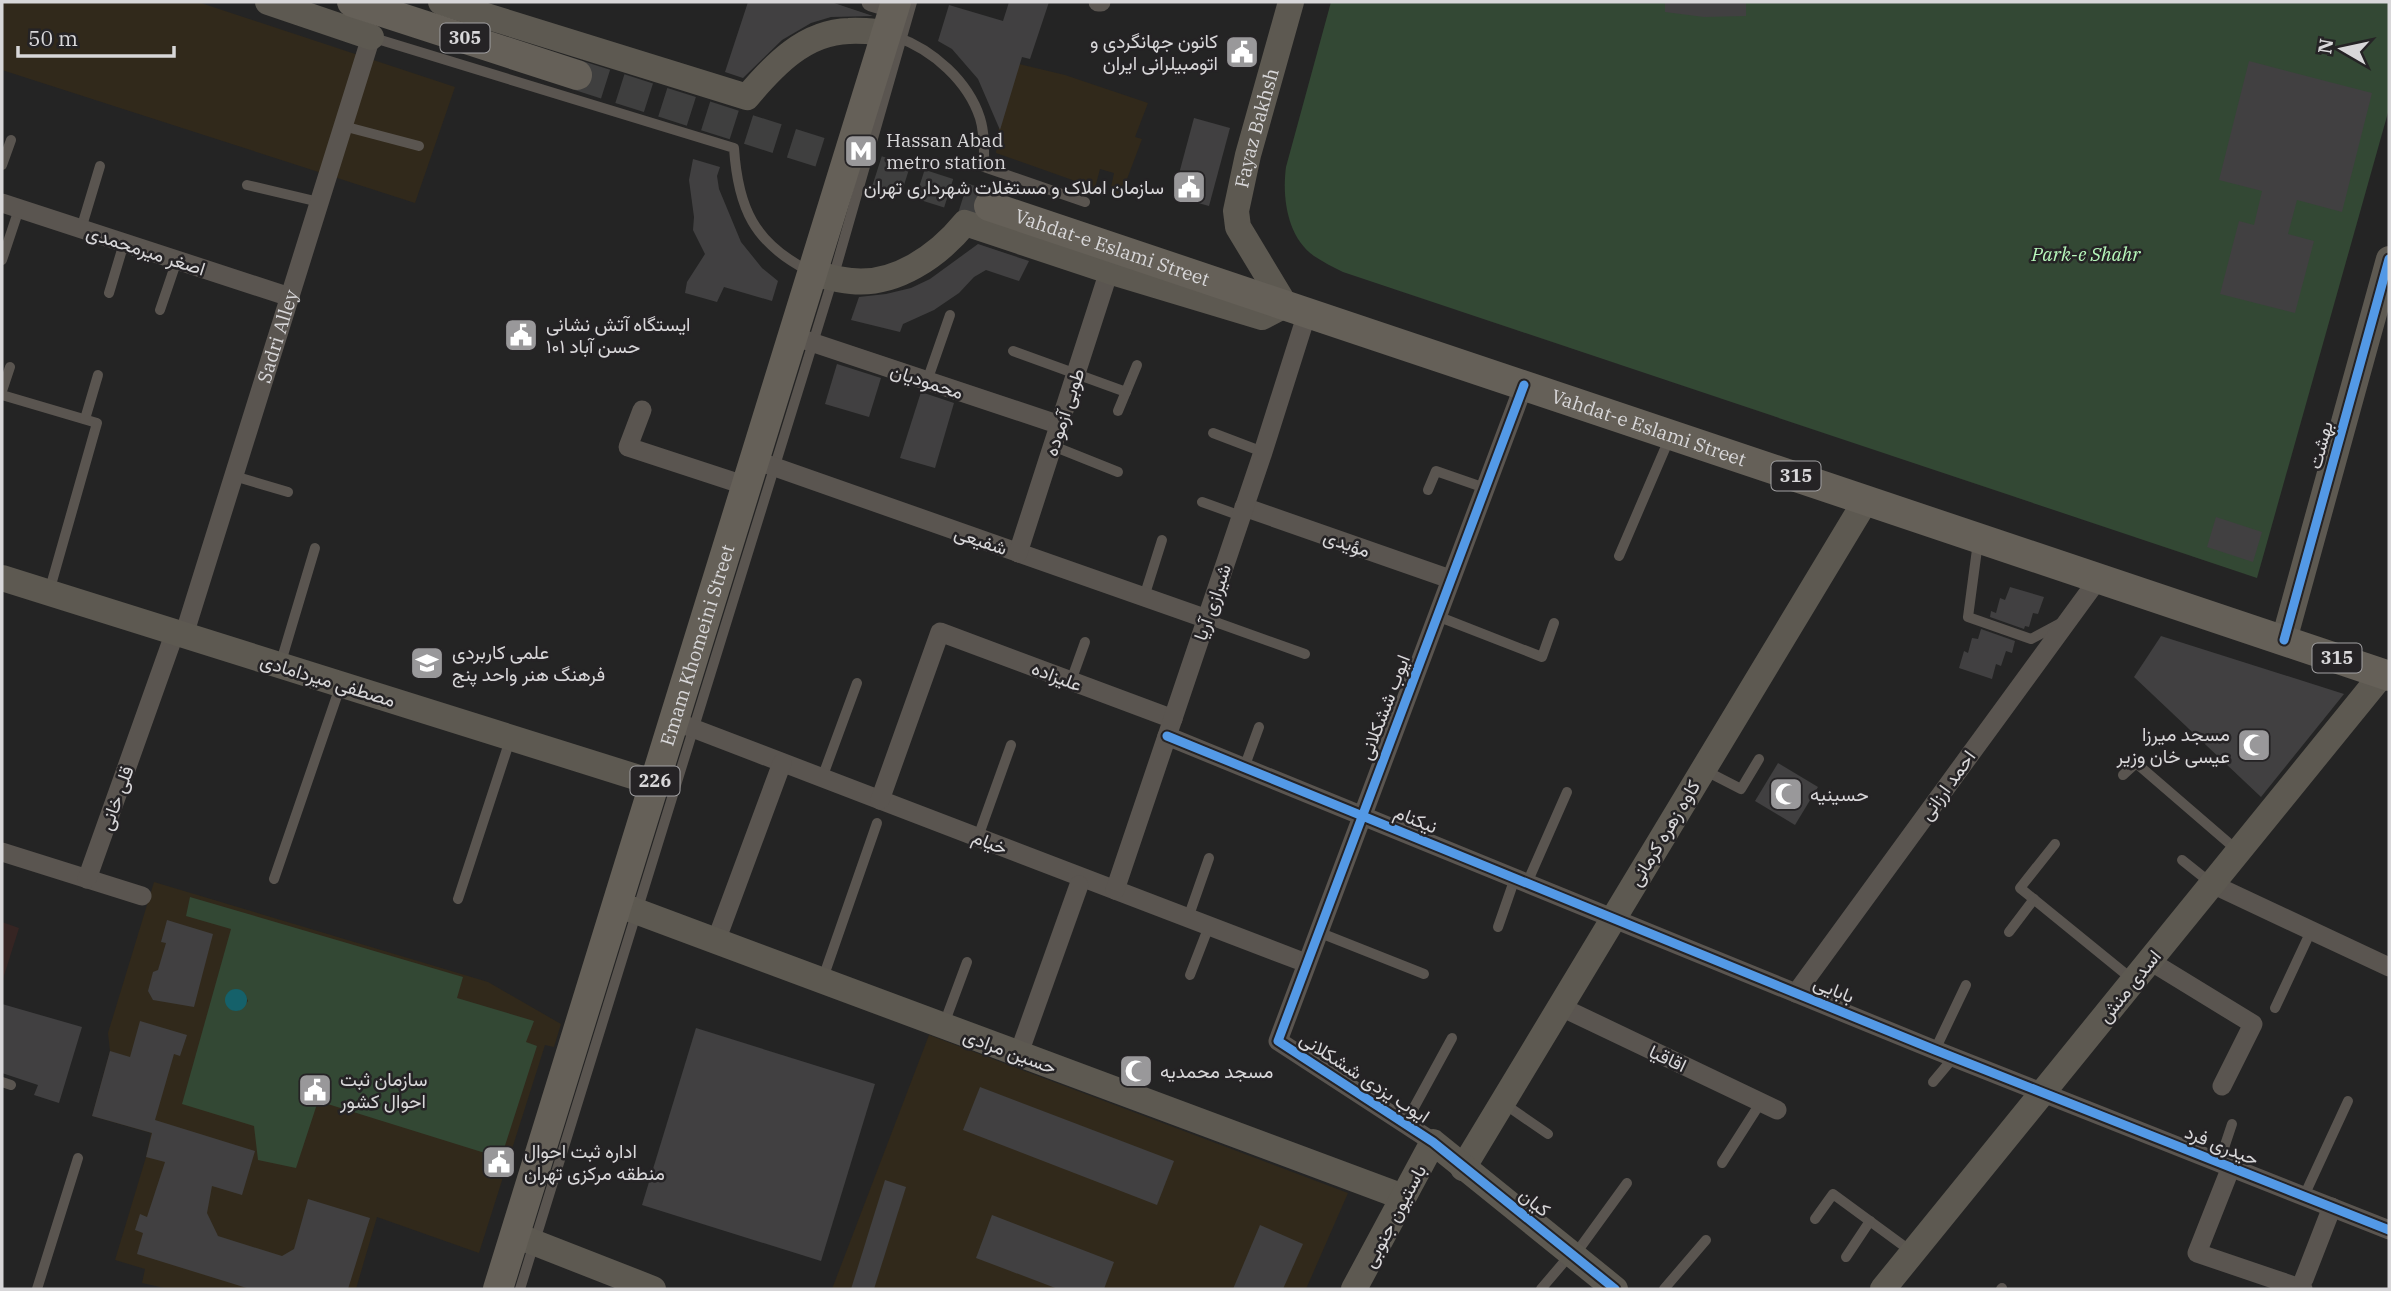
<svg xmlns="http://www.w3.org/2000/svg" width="2391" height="1291" viewBox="0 0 2391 1291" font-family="'IBM Plex Serif',Vazirmatn,serif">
  <rect width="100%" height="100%" fill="#242424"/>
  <g fill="#31291b">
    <path d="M 2,2 L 198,2 L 455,87 L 415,203 L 2,70 Z"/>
    <path d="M 1019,64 L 1065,75 L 1148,103 L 1135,137 L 1142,139 L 1121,195 L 1110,192 L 1114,173 L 1100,169 L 1095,188 L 996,153 L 1000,118 Z"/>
    <path d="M 154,882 L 488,982 L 561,1024 L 554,1047 L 545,1045 L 479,1253 L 377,1217 L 356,1289 L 169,1289 L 142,1283 L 145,1269 L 115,1260 L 146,1157 L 151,1133 L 92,1116 L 110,1051 L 108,1033 Z"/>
    <path d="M 929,1035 L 1348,1193 L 1306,1289 L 832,1289 Z"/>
  </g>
  <path fill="#362523" d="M 2,922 L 19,928 L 2,982 Z"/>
  <g fill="#334834" fill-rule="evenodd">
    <path d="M 1331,2 L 2389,2 L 2389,109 L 2257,578 L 1343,272 C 1333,267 1323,262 1314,256 C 1287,237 1282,197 1286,167 Z"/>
    <path d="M 190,897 L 463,977 L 457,998 L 534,1021 L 526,1042 L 537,1046 L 501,1158 L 318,1101 L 296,1168 L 258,1160 L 254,1126 L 182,1104 L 231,929 L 186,916 ZM 233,990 L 245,994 L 248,1001 C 242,1009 238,1015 228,1007 L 227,994 Z"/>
  </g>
  <circle fill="#15616a" cx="236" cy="1000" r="11"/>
  <g fill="#414041">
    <path d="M 748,2 L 831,2 L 873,16 L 831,17 L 811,23 L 782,40 L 743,78 L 725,72 Z"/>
    <path d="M 1009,2 L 1049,2 L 1030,59 L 1022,57 L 1000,130 L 978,79 L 952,49 L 938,41 L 949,5 L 1003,21 Z"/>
    <path d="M 1665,2 L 1746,2 L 1746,16 L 1704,17 L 1665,12 Z"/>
    <path d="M 2249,61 L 2372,93 L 2342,212 L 2297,200 L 2288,234 L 2314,241 L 2295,313 L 2220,294 L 2239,221 L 2254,225 L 2262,191 L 2219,180 Z"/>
    <path d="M 1194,118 L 1230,128 L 1209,206 L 1173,196 Z"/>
    <path d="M 693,159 L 720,167 L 717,176 L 719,189 L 741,242 L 762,268 L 778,281 L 772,301 L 724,287 L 717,302 L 685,293 L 687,282 L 705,254 L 693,230 L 694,217 L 689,180 Z"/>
    <path d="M 978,244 L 1029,261 L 1019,281 L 986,270 L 974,277 L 959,293 L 934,310 L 903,324 L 900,332 L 851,320 L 859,297 L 886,294 L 911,288 L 930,279 Z"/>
    <path d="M 837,364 L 881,378 L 869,417 L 825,404 Z"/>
    <path d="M 921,392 L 954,403 L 935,468 L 900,458 Z"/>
    <path d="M 2216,517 L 2262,532 L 2253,562 L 2207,547 Z"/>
    <path d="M 2010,587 L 2044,597 L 2038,614 L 2033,613 L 2029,627 L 2025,626 L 2024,629 L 1990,617 L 1991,611 L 1996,613 L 2000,598 L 2005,600 Z"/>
    <path d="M 1981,629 L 2015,641 L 2012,653 L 2006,651 L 2001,666 L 1996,664 L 1992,679 L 1959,668 L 1964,651 L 1968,653 L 1972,638 L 1978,639 Z"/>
    <path d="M 2161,636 L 2344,694 L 2261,797 L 2134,677 Z"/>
    <path d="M 1778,763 L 1818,787 L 1795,825 L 1755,801 Z"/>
    <path d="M 167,920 L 213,934 L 194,1007 L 153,1000 L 148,991 L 153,972 L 158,970 L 166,943 L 161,942 Z"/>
    <path d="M 2,1004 L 82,1027 L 59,1103 L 34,1095 L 38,1085 L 2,1073 Z"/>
    <path d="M 140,1021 L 187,1035 L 180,1056 L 174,1054 L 155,1120 L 255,1151 L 242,1195 L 212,1186 L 207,1213 L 218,1236 L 282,1256 L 294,1249 L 308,1199 L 370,1218 L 348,1289 L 250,1289 L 137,1254 L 143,1233 L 135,1230 L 140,1214 L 147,1217 L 165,1162 L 146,1157 L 152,1133 L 92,1116 L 110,1051 L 130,1057 Z"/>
    <path d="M 696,1028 L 875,1084 L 821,1261 L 642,1205 Z"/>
    <path d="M 980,1087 L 1174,1161 L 1157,1205 L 963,1130 Z"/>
    <path d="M 885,1180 L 906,1187 L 874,1289 L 851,1289 Z"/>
    <path d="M 992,1215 L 1114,1262 L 1104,1289 L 1058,1289 L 976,1258 Z"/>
    <path d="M 1260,1225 L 1303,1244 L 1283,1289 L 1233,1289 Z"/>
  </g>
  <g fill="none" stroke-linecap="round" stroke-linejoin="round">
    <path stroke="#3f3f3f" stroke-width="30" stroke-dasharray="30 15" stroke-linecap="butt" d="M 577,75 L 989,206"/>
    <g stroke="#5a5550" stroke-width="10">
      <path d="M 897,37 C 933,50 968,81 980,118 C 985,134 984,151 984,167 L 1085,202"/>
      <path d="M 374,38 L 734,148 C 738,208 754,243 809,271"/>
      <path d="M 343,126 L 419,146"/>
      <path d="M 2,165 L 11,140"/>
      <path d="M 247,185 L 319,202"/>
      <path d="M 81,229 L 100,166"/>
      <path d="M 2,260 L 19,209"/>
      <path d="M 109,293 L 124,243"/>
      <path d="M 160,310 L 177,260"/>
      <path d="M 1013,351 L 1126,392"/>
      <path d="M 927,381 L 950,315"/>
      <path d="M 2,391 L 10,367"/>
      <path d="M 2,395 L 97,423 L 49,592"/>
      <path d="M 1118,411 L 1137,365"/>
      <path d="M 85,419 L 98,375"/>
      <path d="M 1213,433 L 1263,452"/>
      <path d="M 1053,446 L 1118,472"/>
      <path d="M 234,476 L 288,492"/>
      <path d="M 1428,490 L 1436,471 L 1485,488"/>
      <path d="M 1202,502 L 1241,516"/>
      <path d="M 1978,542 L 1968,617 L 2031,639 L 2061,623"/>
      <path d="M 1619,556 L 1670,437"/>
      <path d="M 1144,597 L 1162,540"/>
      <path d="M 1437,616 L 1542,657 L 1554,623"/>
      <path d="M 1207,619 L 1305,654"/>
      <path d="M 280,665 L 315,548"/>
      <path d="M 1071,681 L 1085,642"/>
      <path d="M 1244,768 L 1259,727"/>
      <path d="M 1704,770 L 1741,789 L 1759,759"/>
      <path d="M 2123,775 L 2136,763 L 2238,851"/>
      <path d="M 822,778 L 857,683"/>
      <path d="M 978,837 L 1011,745"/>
      <path d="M 2055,844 L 2020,888 L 2133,980"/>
      <path d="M 2182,860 L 2212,884"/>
      <path d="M 274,879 L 340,687"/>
      <path d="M 1527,883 L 1567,792"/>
      <path d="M 458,899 L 510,740"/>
      <path d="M 1188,918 L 1209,858"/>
      <path d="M 1498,927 L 1515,878"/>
      <path d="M 1318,932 L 1424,974"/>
      <path d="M 2009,932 L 2034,899"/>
      <path d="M 1190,975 L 1209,926"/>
      <path d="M 823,978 L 877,823"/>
      <path d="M 2275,1008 L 2311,931"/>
      <path d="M 944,1024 L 967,962"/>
      <path d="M 1935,1050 L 1966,985"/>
      <path d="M 2,1082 L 11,1085"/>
      <path d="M 1933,1082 L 1954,1057"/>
      <path d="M 1503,1103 L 1548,1134"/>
      <path d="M 1405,1124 L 1452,1038"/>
      <path d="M 1722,1163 L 1761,1102"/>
      <path d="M 2219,1163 L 2232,1124"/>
      <path d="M 2304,1196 L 2348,1101"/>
      <path d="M 1815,1219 L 1833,1194 L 1912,1252"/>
      <path d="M 1574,1256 L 1627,1183"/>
      <path d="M 1846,1257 L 1870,1221"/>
      <path d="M 37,1289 L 78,1158"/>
      <path d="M 520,1289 L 833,278 L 912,2"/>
      <path d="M 1541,1289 L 1570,1255"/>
      <path d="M 1664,1289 L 1706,1240"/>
      <path d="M 2001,1289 L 2002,1288"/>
    </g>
    <g stroke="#5a5550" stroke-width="19">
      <path d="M 871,2 L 894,9"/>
      <path d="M 1098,2 L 1101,2"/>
      <path d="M 2,203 L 290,297"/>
      <path d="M 793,336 L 1060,425"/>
      <path d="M 642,410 L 628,447 L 747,486"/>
      <path d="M 755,460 L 1207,619"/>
      <path d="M 1244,507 L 1450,579"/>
      <path d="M 1018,553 L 1109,271"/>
      <path id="s1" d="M 184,635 L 371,37"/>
      <path d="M 674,721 L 1306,963"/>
      <path d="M 1167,736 L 1935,1050 L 2389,1230"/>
      <path d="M 880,800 L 940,632 L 1173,719"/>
      <path d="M 2,852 L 142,896"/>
      <path d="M 87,879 L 175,632"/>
      <path d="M 2212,884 L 2389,967"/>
      <path d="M 1115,890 L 1263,452 L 1307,313"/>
      <path d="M 716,941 L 782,763"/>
      <path d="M 2150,961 L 2253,1024 L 2222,1086"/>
      <path d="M 1796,993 L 2099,578"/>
      <path d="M 1559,1006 L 1777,1110"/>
      <path d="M 1019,1053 L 1079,885"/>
      <path d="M 1433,1142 L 1278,1041 L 1524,385"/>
      <path d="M 2231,1167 L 2197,1253 L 2303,1289"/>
      <path d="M 2304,1279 L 2332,1207"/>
    </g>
    <g stroke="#5d5951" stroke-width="26">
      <path d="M 268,2 L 371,37"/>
      <path d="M 441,2 L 747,97 C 774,65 805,32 849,31 C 862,30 875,32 887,33"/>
      <path id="s2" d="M 813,273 C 825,276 838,280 851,281 C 895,286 938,256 965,223 L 1109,271 L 1262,317 L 1285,305 L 1238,227 L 1236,211 L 1248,155 L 1291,2"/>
      <path d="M 2,578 L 655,783"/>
      <path d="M 2284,640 L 2389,259"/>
      <path d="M 617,904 L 1403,1197"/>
      <path d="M 1463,1168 L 1866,500"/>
      <path d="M 515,1235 L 653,1289"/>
      <path d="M 1354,1289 L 1433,1142 L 1615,1289"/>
      <path d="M 1883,1289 L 2376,682"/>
    </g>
    <g stroke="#656058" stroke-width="30">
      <path d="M 352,2 L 577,75"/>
      <path id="s3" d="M 989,206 L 2389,676"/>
      <path id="s4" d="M 498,1289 L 896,2"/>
    </g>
    <g stroke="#252325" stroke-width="13">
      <g id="cycleway">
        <path d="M 1524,385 L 1278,1041 L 1433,1142 L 1615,1289"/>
        <path d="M 2284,640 L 2389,259"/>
        <path d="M 1167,736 L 1935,1050 L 2389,1230"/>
      </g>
    </g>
    <use href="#cycleway" stroke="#5399e6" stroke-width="9"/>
  </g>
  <defs>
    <g id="civic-square" transform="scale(1.75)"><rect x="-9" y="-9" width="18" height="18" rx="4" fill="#99989a" stroke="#252325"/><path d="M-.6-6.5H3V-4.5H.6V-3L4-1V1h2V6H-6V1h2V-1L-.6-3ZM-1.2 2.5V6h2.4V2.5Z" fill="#fff"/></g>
    <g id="metro-square" transform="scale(1.75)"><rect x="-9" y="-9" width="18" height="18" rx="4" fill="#99989a" stroke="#252325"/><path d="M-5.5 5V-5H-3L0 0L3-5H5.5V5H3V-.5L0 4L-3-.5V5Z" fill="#fff"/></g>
    <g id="university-square" transform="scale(1.75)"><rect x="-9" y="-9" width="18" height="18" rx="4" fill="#99989a" stroke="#252325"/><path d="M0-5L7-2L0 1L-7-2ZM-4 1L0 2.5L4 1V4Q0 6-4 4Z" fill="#fff"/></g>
    <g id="mosque-square" transform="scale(1.75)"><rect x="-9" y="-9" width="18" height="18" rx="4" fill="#99989a" stroke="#252325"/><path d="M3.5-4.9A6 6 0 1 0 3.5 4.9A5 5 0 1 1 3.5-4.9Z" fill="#fff"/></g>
  </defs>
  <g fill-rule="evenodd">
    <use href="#civic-square" x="1242" y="52"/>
    <use href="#metro-square" x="861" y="151"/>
    <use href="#civic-square" x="1189" y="187"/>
    <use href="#civic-square" x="521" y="335"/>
    <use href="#university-square" x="427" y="663"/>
    <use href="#mosque-square" x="2254" y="745"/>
    <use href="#mosque-square" x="1786" y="794"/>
    <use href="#mosque-square" x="1136" y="1071"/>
    <use href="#civic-square" x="315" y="1090"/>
    <use href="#civic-square" x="499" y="1162"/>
  </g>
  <g text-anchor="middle" stroke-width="5" stroke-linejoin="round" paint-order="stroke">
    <g fill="#252325" stroke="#a2a1a3" stroke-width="2">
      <rect x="440.5" y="23.5" width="49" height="29" rx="5"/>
      <rect x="1771.5" y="461.5" width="49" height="29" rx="5"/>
      <rect x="2312.5" y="643.5" width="49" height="29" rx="5"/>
      <rect x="630.5" y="766.5" width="49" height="29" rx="5"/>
    </g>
    <g font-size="18" font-weight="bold" fill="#d8d7d9">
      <text x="465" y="44">305</text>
      <text x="1796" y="482">315</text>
      <text x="2337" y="664">315</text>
      <text x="655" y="787">226</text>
    </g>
    <g font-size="19" fill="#d8d7d9" stroke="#252325" text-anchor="start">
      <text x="1218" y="48" text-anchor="end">کانون جهانگردی و<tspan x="1218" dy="22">اتومبیلرانی ایران</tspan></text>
      <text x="886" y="147">Hassan Abad<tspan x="886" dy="22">metro station</tspan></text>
      <text x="1164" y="194" text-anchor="end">سازمان املاک و مستغلات شهرداری تهران</text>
      <text x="546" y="331">ایستگاه آتش نشانی<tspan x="546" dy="22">۱۰۱ حسن آباد</tspan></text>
      <text x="452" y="659">علمی کاربردی<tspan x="452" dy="22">فرهنگ هنر واحد پنج</tspan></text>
      <text x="2230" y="741" text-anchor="end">مسجد میرزا<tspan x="2230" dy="22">عیسی خان وزیر</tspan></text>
      <text x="1810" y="801">حسینیه</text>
      <text x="1160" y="1078">مسجد محمدیه</text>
      <text x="340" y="1086">سازمان ثبت<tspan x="340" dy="22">احوال کشور</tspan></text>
      <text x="524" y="1158">اداره ثبت احوال<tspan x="524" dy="22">منطقه مركزی تهران</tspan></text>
    </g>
    <g font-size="19" fill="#d8d7d9" stroke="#252325">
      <text dy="7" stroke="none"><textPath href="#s2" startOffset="702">Fayaz Bakhsh</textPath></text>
      <text dy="7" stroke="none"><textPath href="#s3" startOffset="130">Vahdat-e Eslami Street</textPath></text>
      <text transform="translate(146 250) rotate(18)" y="7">اصغر میرمحمدی</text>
      <text dy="7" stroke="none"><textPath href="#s1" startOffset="313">Sadri Alley</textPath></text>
      <text transform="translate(927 381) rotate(18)" y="7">محمودیان</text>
      <text transform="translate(1064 412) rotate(-72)" y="7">طوبی آزموده</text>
      <text dy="7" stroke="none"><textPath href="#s3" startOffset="696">Vahdat-e Eslami Street</textPath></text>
      <text transform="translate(2320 445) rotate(-75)" y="7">بهشت</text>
      <text transform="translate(981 540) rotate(19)" y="7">شفیعی</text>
      <text transform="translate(1347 543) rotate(19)" y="7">مؤیدی</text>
      <text transform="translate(1212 602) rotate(-71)" y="7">شیرازی آریا</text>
      <text dy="7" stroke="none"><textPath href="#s4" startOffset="674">Emam Khomeini Street</textPath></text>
      <text transform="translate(1057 676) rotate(21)" y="7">علیزاده</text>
      <text transform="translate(328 680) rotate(17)" y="7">مصطفی میردامادی</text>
      <text transform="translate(1384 707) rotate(-69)" y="7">ایوب ششکلانی</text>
      <text transform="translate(1947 785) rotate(-54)" y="7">احمد ارزانی</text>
      <text transform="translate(116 798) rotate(-70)" y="7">قلی خانی</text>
      <text transform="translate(1416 819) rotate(22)" y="7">نیکنام</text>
      <text transform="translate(1664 833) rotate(-59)" y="7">کاوه زهره کرمانی</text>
      <text transform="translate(990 842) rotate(21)" y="7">خیام</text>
      <text transform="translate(2129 986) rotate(-51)" y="7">اسدی منش</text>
      <text transform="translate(1834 989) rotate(22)" y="7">بابایی</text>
      <text transform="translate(1010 1051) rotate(20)" y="7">حسین مرادی</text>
      <text transform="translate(1668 1058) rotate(25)" y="7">اقاقیا</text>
      <text transform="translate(1365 1077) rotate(33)" y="7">ایوب یزدی ششکلانی</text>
      <text transform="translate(2222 1145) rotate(22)" y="7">حیدری فرد</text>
      <text transform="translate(1535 1202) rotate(39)" y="7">کیان</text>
      <text transform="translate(1394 1216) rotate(-62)" y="7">باستیون جنوبی</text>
    </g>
    <g font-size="19" font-style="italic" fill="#b7f8bb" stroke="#252325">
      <text x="2086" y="261">Park-e Shahr</text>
    </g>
  </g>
  <rect width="2391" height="1291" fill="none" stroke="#d8d7d9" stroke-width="7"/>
  <g transform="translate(2342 49) rotate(279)" stroke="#252325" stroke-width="5" paint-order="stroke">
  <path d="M0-5L12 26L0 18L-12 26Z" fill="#d8d7d9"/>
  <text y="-10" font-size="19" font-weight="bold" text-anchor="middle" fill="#d8d7d9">N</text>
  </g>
  <path d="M18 46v10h156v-10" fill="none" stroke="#d8d7d9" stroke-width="3.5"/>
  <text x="28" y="46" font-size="21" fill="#d8d7d9" stroke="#252325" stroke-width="5" paint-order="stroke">50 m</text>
</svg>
